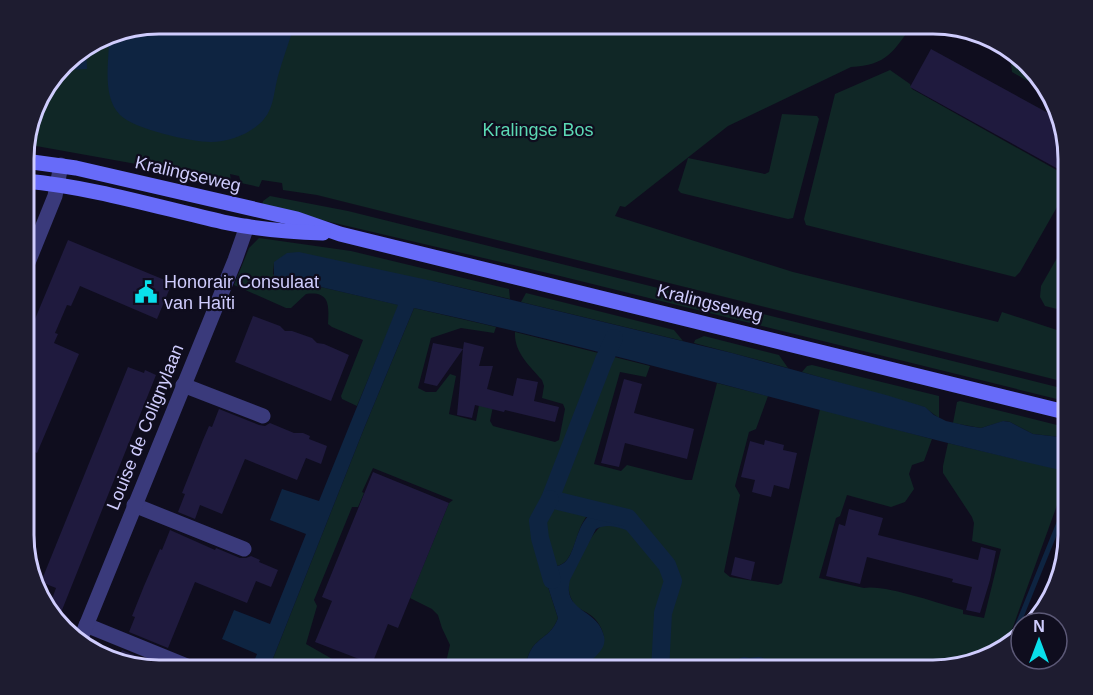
<svg xmlns="http://www.w3.org/2000/svg" width="1093" height="695" viewBox="0 0 1093 695" font-family="Arial,sans-serif">
  <rect width="100%" height="100%" fill="#0f0d1e"/>
  <g fill="#102726">
    <path d="M 160,24 L 913,24 C 893,52 887,65 851,67 L 728,126 L 625,207 L 620,206 L 615,216 L 793,272 L 998,322 L 1002,312 L 1069,334 L 1069,383 L 317,195 L 283,190 L 282,183 L 262,180 L 259,187 L 241,183 L 239,176 L 230,174 L 231,181 L 25,144 L 38,99 L 70,58 L 108,34 Z"/>
    <path d="M 932,24 L 1008,47 L 1052,95 L 1012,72 L 1010,55 L 999,47 L 961,37 Z"/>
    <path d="M 890,70 L 910,84 L 912,89 L 1069,177 L 1069,186 L 1020,272 L 1015,277 L 806,225 L 804,219 L 835,94 Z"/>
    <path d="M 782,114 L 817,116 L 819,119 L 793,218 L 788,219 L 681,193 L 678,190 L 688,158 L 765,174 L 769,172 Z"/>
    <path d="M 270,196 L 348,211 L 1069,390 L 1069,402 L 556,275 L 262,206 L 263,201 Z"/>
    <path d="M 1069,237 L 1069,312 L 1045,306 L 1040,297 L 1041,286 Z"/>
    <path d="M 259,238 L 351,251 L 509,289 L 510,299 L 437,282 L 274,263 L 273,274 L 281,281 L 308,284 L 399,305 L 357,406 L 342,399 L 341,396 L 363,340 L 332,327 L 328,324 C 329,305 330,291 306,294 L 291,308 L 286,308 L 234,285 L 249,248 Z"/>
    <path d="M 526,293 L 674,330 L 683,341 L 521,302 Z"/>
    <path d="M 414,308 L 496,327 L 494,333 L 461,328 L 431,338 L 418,388 L 426,392 L 436,392 L 450,374 L 456,376 L 449,414 L 476,421 L 482,389 L 496,392 L 490,421 L 493,426 L 555,442 L 559,440 L 565,409 L 563,404 L 542,398 L 544,386 L 542,380 C 529,365 514,352 515,332 L 650,366 L 646,377 L 620,372 L 594,464 L 621,471 L 627,465 L 686,480 L 692,480 L 717,383 L 768,396 L 756,429 L 749,432 L 735,486 L 740,495 L 724,572 L 730,577 L 778,585 L 782,583 L 820,409 L 932,439 L 924,461 L 912,465 L 909,474 L 914,489 L 905,502 L 891,507 L 847,495 L 840,516 L 836,518 L 819,578 L 864,588 C 884,584 940,604 963,610 L 963,614 L 984,618 L 1001,549 L 972,541 L 974,523 L 972,517 L 943,473 L 943,466 L 948,443 L 1063,470 L 1065,483 L 1005,649 L 1001,653 L 942,671 L 758,671 L 750,658 L 740,658 L 730,671 L 579,671 L 604,637 C 602,628 598,620 589,614 C 583,610 575,608 572,600 C 569,595 568,588 569,582 C 572,572 593,529 602,526 C 617,522 633,534 647,538 L 651,532 L 643,526 L 601,508 C 596,510 591,511 588,515 C 574,529 576,564 556,566 L 545,558 L 541,565 L 558,618 C 549,643 529,634 525,671 L 444,671 L 450,645 L 442,628 L 438,615 L 432,609 L 410,598 L 449,503 L 453,500 L 373,468 L 362,492 L 364,493 L 358,507 L 352,507 L 314,600 L 317,606 L 306,644 L 334,660 L 337,671 L 268,671 L 365,426 Z"/>
    <path d="M 704,336 L 779,355 L 788,368 L 694,343 L 695,340 Z"/>
    <path d="M 812,365 L 939,396 L 939,418 L 924,407 L 802,372 L 807,366 Z"/>
    <path d="M 960,401 L 1069,428 L 1069,438 L 1033,434 L 1010,422 L 1004,421 L 981,428 L 953,423 L 957,402 Z"/>
  </g>
  <g fill="#0e2441">
    <path d="M 160,24 L 295,24 C 289,41 283,59 278,76 C 274,90 274,108 264,119 C 253,133 229,142 211,142 C 191,142 134,129 120,115 C 103,98 108,66 109,44 L 119,39 L 122,31 Z"/>
    <path d="M 86,48 L 87,69 L 60,70 L 70,58 Z"/>
    <path d="M 299,252 L 437,282 L 732,353 L 886,395 L 925,407 L 934,415 L 946,421 L 968,426 L 981,428 L 1003,421 L 1010,422 L 1033,434 L 1069,438 L 1069,472 C 849,422 634,356 414,308 L 365,426 L 268,671 L 250,671 L 257,654 L 222,639 L 234,610 L 270,624 L 306,534 L 270,520 L 282,489 L 319,501 L 398,305 L 308,284 L 274,278 L 274,262 L 287,253 Z"/>
    <path d="M 601,508 L 643,526 L 652,535 L 647,538 C 630,534 614,520 596,529 L 570,580 C 562,611 596,609 603,633 C 605,638 605,642 603,647 C 598,657 586,663 579,671 L 525,671 C 529,634 549,643 558,618 L 541,565 L 542,558 L 545,558 L 556,566 C 580,564 570,518 601,508 Z"/>
    <path d="M 744,657 L 750,658 L 758,671 L 730,671 L 740,658 Z"/>
  </g>
  <g fill="none" stroke-linecap="round" stroke-linejoin="round">
    <path stroke="#0e2441" stroke-width="5" d="M 1010,644 L 1069,498"/>
    <g stroke="#0e2441" stroke-width="18">
      <path d="M 614,338 L 604,360 L 550,499 L 628,518 L 667,565 L 673,581 L 663,613 L 660,671"/>
      <path d="M 550,499 L 538,521 L 540,538 L 552,580"/>
      <path d="M 709,671 L 759,666 L 760,671"/>
    </g>
  </g>
  <g fill="#1f1a3e">
    <path d="M 931,49 L 1059,119 L 1069,150 L 1069,175 L 910,87 Z"/>
    <path d="M 68,240 L 172,283 L 157,319 L 80,286 L 71,306 L 67,305 L 55,333 L 58,334 L 54,343 L 79,354 L 37,453 L 25,448 L 25,343 Z"/>
    <path d="M 253,316 L 280,326 L 285,331 L 292,331 L 312,338 L 317,343 L 324,344 L 349,355 L 331,401 L 235,362 Z"/>
    <path d="M 464,342 L 484,347 L 479,366 L 493,366 L 487,389 L 513,396 L 517,378 L 538,382 L 534,401 L 559,407 L 555,422 L 505,410 L 504,412 L 475,405 L 472,418 L 457,415 L 463,349 L 437,386 L 424,383 L 433,343 L 463,349 Z"/>
    <path d="M 128,367 L 144,373 L 145,370 L 156,375 L 58,620 L 48,610 L 56,588 L 41,582 Z"/>
    <path d="M 624,379 L 642,384 L 634,413 L 694,429 L 687,459 L 625,443 L 619,467 L 601,463 Z"/>
    <path d="M 219,409 L 259,425 L 265,426 L 270,423 L 294,433 L 303,433 L 310,436 L 309,439 L 327,446 L 321,464 L 306,458 L 297,480 L 245,459 L 222,514 L 200,505 L 195,519 L 178,512 L 185,494 L 182,493 L 203,440 L 209,426 L 212,427 Z"/>
    <path d="M 765,440 L 784,445 L 783,450 L 797,453 L 789,489 L 774,485 L 771,497 L 752,492 L 755,480 L 741,477 L 750,441 L 764,445 Z"/>
    <path d="M 373,472 L 449,503 L 398,628 L 388,624 L 372,664 L 315,642 L 332,601 L 322,597 Z"/>
    <path d="M 849,509 L 883,518 L 878,535 L 978,560 L 981,547 L 996,551 L 990,580 L 980,613 L 966,610 L 972,587 L 952,582 L 953,579 L 867,557 L 860,584 L 826,576 L 839,524 L 845,526 Z"/>
    <path d="M 170,530 L 215,550 L 216,548 L 240,558 L 246,558 L 251,556 L 260,560 L 259,562 L 278,570 L 271,587 L 256,581 L 247,603 L 195,582 L 168,648 L 129,632 L 135,617 L 132,616 L 144,586 L 160,549 L 162,550 Z"/>
    <path d="M 735,557 L 755,562 L 751,580 L 731,575 Z"/>
    <path d="M 122,650 L 161,666 L 160,671 L 118,658 Z"/>
  </g>
  <g fill="none" stroke-linecap="round" stroke-linejoin="round">
    <g stroke="#3a3a7b" stroke-width="15">
      <path d="M 25,270 L 55,196 L 61,165"/>
      <path d="M 183,385 L 263,416"/>
      <path d="M 134,505 L 244,549"/>
      <path d="M 86,625 L 199,671"/>
      <path d="M 79,643 L 235,260 L 247,226"/>
    </g>
    <g stroke="#676bf9" stroke-width="15">
      <path d="M 25,161 L 76,168 L 297,219 L 340,234 L 1069,413"/>
      <path d="M 25,181 C 92,187 157,207 223,222 C 255,229 289,232 323,233"/>
    </g>
  </g>
  <defs>
    <g id="civic-bare" transform="scale(1.8)"><path d="M-.6-6.5H3V-4.5H.6V-3L4-1V1h2V6H-6V1h2V-1L-.6-3ZM-1.2 2.5V6h2.4V2.5Z" fill="#0adfeb" stroke="#0f0d1e" stroke-width="2.5" paint-order="stroke"/></g>
  </defs>
  <g fill-rule="evenodd">
    <use href="#civic-bare" x="146" y="292"/>
  </g>
  <g text-anchor="middle" stroke-width="4.5" stroke-linejoin="round" paint-order="stroke">
    <g font-size="18" fill="#5cd9b4" stroke="#0f0d1e">
      <text x="538" y="136">Kralingse Bos</text>
    </g>
    <g font-size="18" fill="#cfccfd" stroke="#0f0d1e">
      <text transform="translate(188 174) rotate(13)" y="6">Kralingseweg</text>
      <text transform="translate(710 303) rotate(14)" y="6">Kralingseweg</text>
      <text transform="translate(145 427) rotate(-68)" y="6">Louise de Colignylaan</text>
    </g>
    <g font-size="18" fill="#cfccfd" stroke="#0f0d1e" text-anchor="start">
      <text x="164" y="288">Honorair Consulaat<tspan x="164" dy="21">van Haïti</tspan></text>
    </g>
  </g>
  <path d="M0 0H1093V695H0ZM159 34H933A125 125 0 0 1 1058 159V535A125 125 0 0 1 933 660H159A125 125 0 0 1 34 535V159A125 125 0 0 1 159 34Z" fill="#1e1c30" fill-rule="evenodd"/>
  <path fill="none" stroke="#cfccfd" stroke-width="3" d="M159 34H933A125 125 0 0 1 1058 159V535A125 125 0 0 1 933 660H159A125 125 0 0 1 34 535V159A125 125 0 0 1 159 34Z"/>
  <g transform="translate(1039 641)"><circle r="28" fill="#0f0d1e" stroke="#5c5977" stroke-width="1.5"/>
  <path d="M0-4.5L10 22L0 15L-10 22Z" fill="#0adfeb"/>
  <text y="-9" font-size="16" font-weight="bold" text-anchor="middle" fill="#cfccfd">N</text>
  </g>
</svg>
